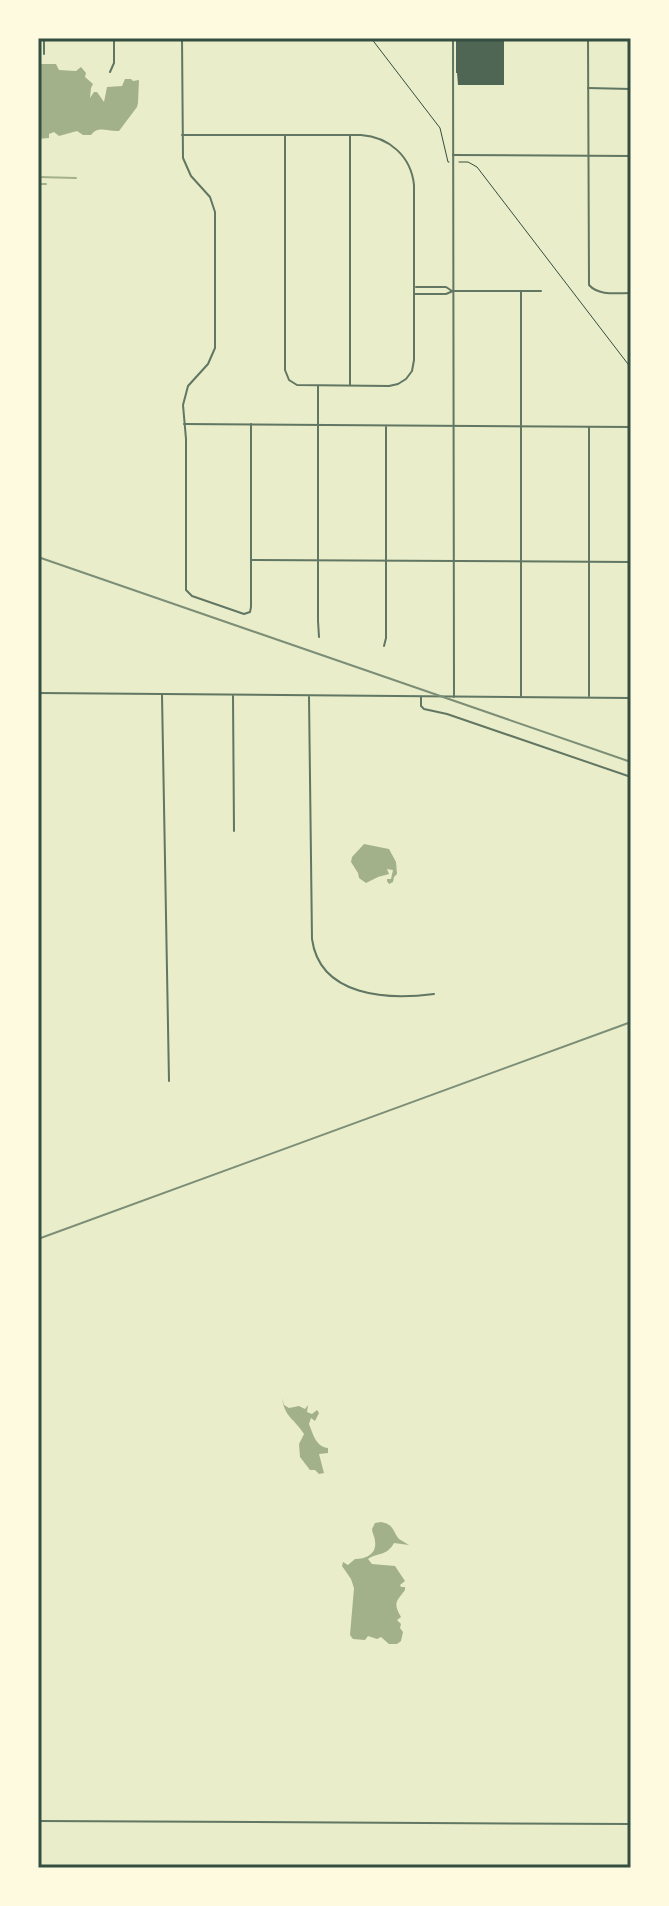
<svg xmlns="http://www.w3.org/2000/svg" width="669" height="1906" viewBox="0 0 669 1906" font-family="'Zilla Slab',serif">
  <rect width="100%" height="100%" fill="#e9edc9"/>
  <g fill="#a3b18a">
    <path d="M 38,64 L 56,64 L 59,70 L 76,71 L 81,67 L 86,73 L 85,77 L 93,84 L 91,88 L 90,98 L 94,92 L 97,92 L 104,102 L 107,87 L 122,86 L 125,79 L 131,79 L 133,81 L 139,80 L 138,103 L 137,107 L 119,131 C 107,132 99,125 91,135 L 83,135 L 77,131 L 59,136 L 54,132 L 49,134 L 49,138 L 38,139 Z"/>
    <path d="M 364,844 L 389,849 L 396,862 L 397,874 L 394,877 L 393,882 L 389,884 L 387,881 L 387,879 L 391,879 L 393,870 L 387,869 L 389,874 L 378,877 L 366,883 L 359,878 L 358,873 L 351,862 L 352,857 Z"/>
    <path d="M 282,1398 L 284,1405 L 289,1408 L 299,1406 L 305,1409 L 308,1405 L 307,1412 L 312,1414 L 317,1410 L 319,1413 L 315,1421 L 311,1418 L 309,1424 C 313,1434 316,1447 328,1448 L 328,1453 L 319,1454 L 324,1473 L 319,1474 L 315,1470 L 310,1470 L 300,1457 L 299,1444 L 304,1434 C 294,1418 285,1418 282,1398 Z"/>
    <path d="M 381,1522 C 394,1524 393,1532 399,1539 L 409,1545 L 394,1543 C 386,1557 378,1552 368,1559 L 372,1564 L 395,1566 L 405,1581 L 400,1585 L 401,1587 L 405,1587 L 405,1590 C 396,1602 393,1603 401,1617 L 397,1620 L 401,1624 L 400,1628 L 403,1632 L 401,1641 L 397,1644 L 389,1644 L 381,1637 L 377,1639 L 368,1636 L 365,1640 L 353,1639 L 350,1635 L 354,1588 L 351,1579 L 342,1566 L 343,1562 L 348,1565 L 355,1559 C 366,1559 377,1554 375,1541 C 375,1537 372,1533 372,1529 L 375,1523 Z"/>
  </g>
  <g fill="none" stroke-linecap="round" stroke-linejoin="round">
    <g stroke="#a3b18a" stroke-width="2">
      <path d="M 38,177 L 76,178"/>
      <path d="M 38,184 L 46,184"/>
    </g>
  </g>
  <path fill="#4f6655" d="M 456,38 L 504,38 L 504,85 L 458,85 L 457,73 L 456,73 Z"/>
  <g fill="none" stroke-linecap="round" stroke-linejoin="round">
    <g stroke="#344e41" stroke-width="1">
      <path d="M 371,38 L 440,128 L 448,162 L 449,162"/>
      <path d="M 459,162 L 468,162 L 477,167 L 631,368"/>
    </g>
    <g stroke="#617663" stroke-width="2">
      <path d="M 44,38 L 44,54"/>
      <path d="M 182,38 L 183,158 L 191,176 L 210,197 L 215,212 L 215,348 L 208,364 L 188,386 L 183,405 L 186,439 L 186,590 L 192,596 L 244,614 L 250,612 L 251,607 L 251,424"/>
      <path d="M 588,38 L 589,285 C 599,296 616,293 631,293"/>
      <path d="M 110,72 L 114,63 L 114,38"/>
      <path d="M 588,88 L 631,89"/>
      <path d="M 182,135 L 361,135 C 389,137 411,156 414,185 L 414,360 L 412,371 L 406,379 L 398,384 L 389,386 L 297,385 L 289,380 L 285,370 L 285,135"/>
      <path d="M 350,136 L 350,385"/>
      <path d="M 453,155 L 631,156"/>
      <path d="M 416,287 L 446,287 L 452,291"/>
      <path d="M 415,294 L 446,294 L 453,291 L 541,291"/>
      <path d="M 318,386 L 318,621 L 319,637"/>
      <path d="M 184,424 L 631,427"/>
      <path d="M 252,560 L 631,562"/>
      <path d="M 384,646 L 386,638 L 386,427"/>
      <path d="M 162,695 L 169,1081"/>
      <path d="M 233,696 L 234,831"/>
      <path d="M 521,696 L 521,291"/>
      <path d="M 589,696 L 589,427"/>
      <path d="M 309,697 L 312,939 C 320,997 388,1000 434,994"/>
      <path d="M 421,697 L 421,706 L 424,709 L 447,714 L 631,777"/>
    </g>
    <g stroke="#617663" stroke-width="2">
      <path d="M 453,38 L 454,697"/>
      <path d="M 38,693 L 631,698"/>
      <path d="M 38,1821 L 631,1824"/>
    </g>
    <g stroke="#7c8e77" stroke-width="2">
      <path d="M 38,557 L 631,762"/>
      <path d="M 38,1239 L 631,1022"/>
    </g>
  </g>
  <rect width="669" height="1906" fill="none" stroke="#fefae0" stroke-width="80"/>
  <rect x="40" y="40" width="589" height="1826" fill="none" stroke="#344e41" stroke-width="3"/>
</svg>
